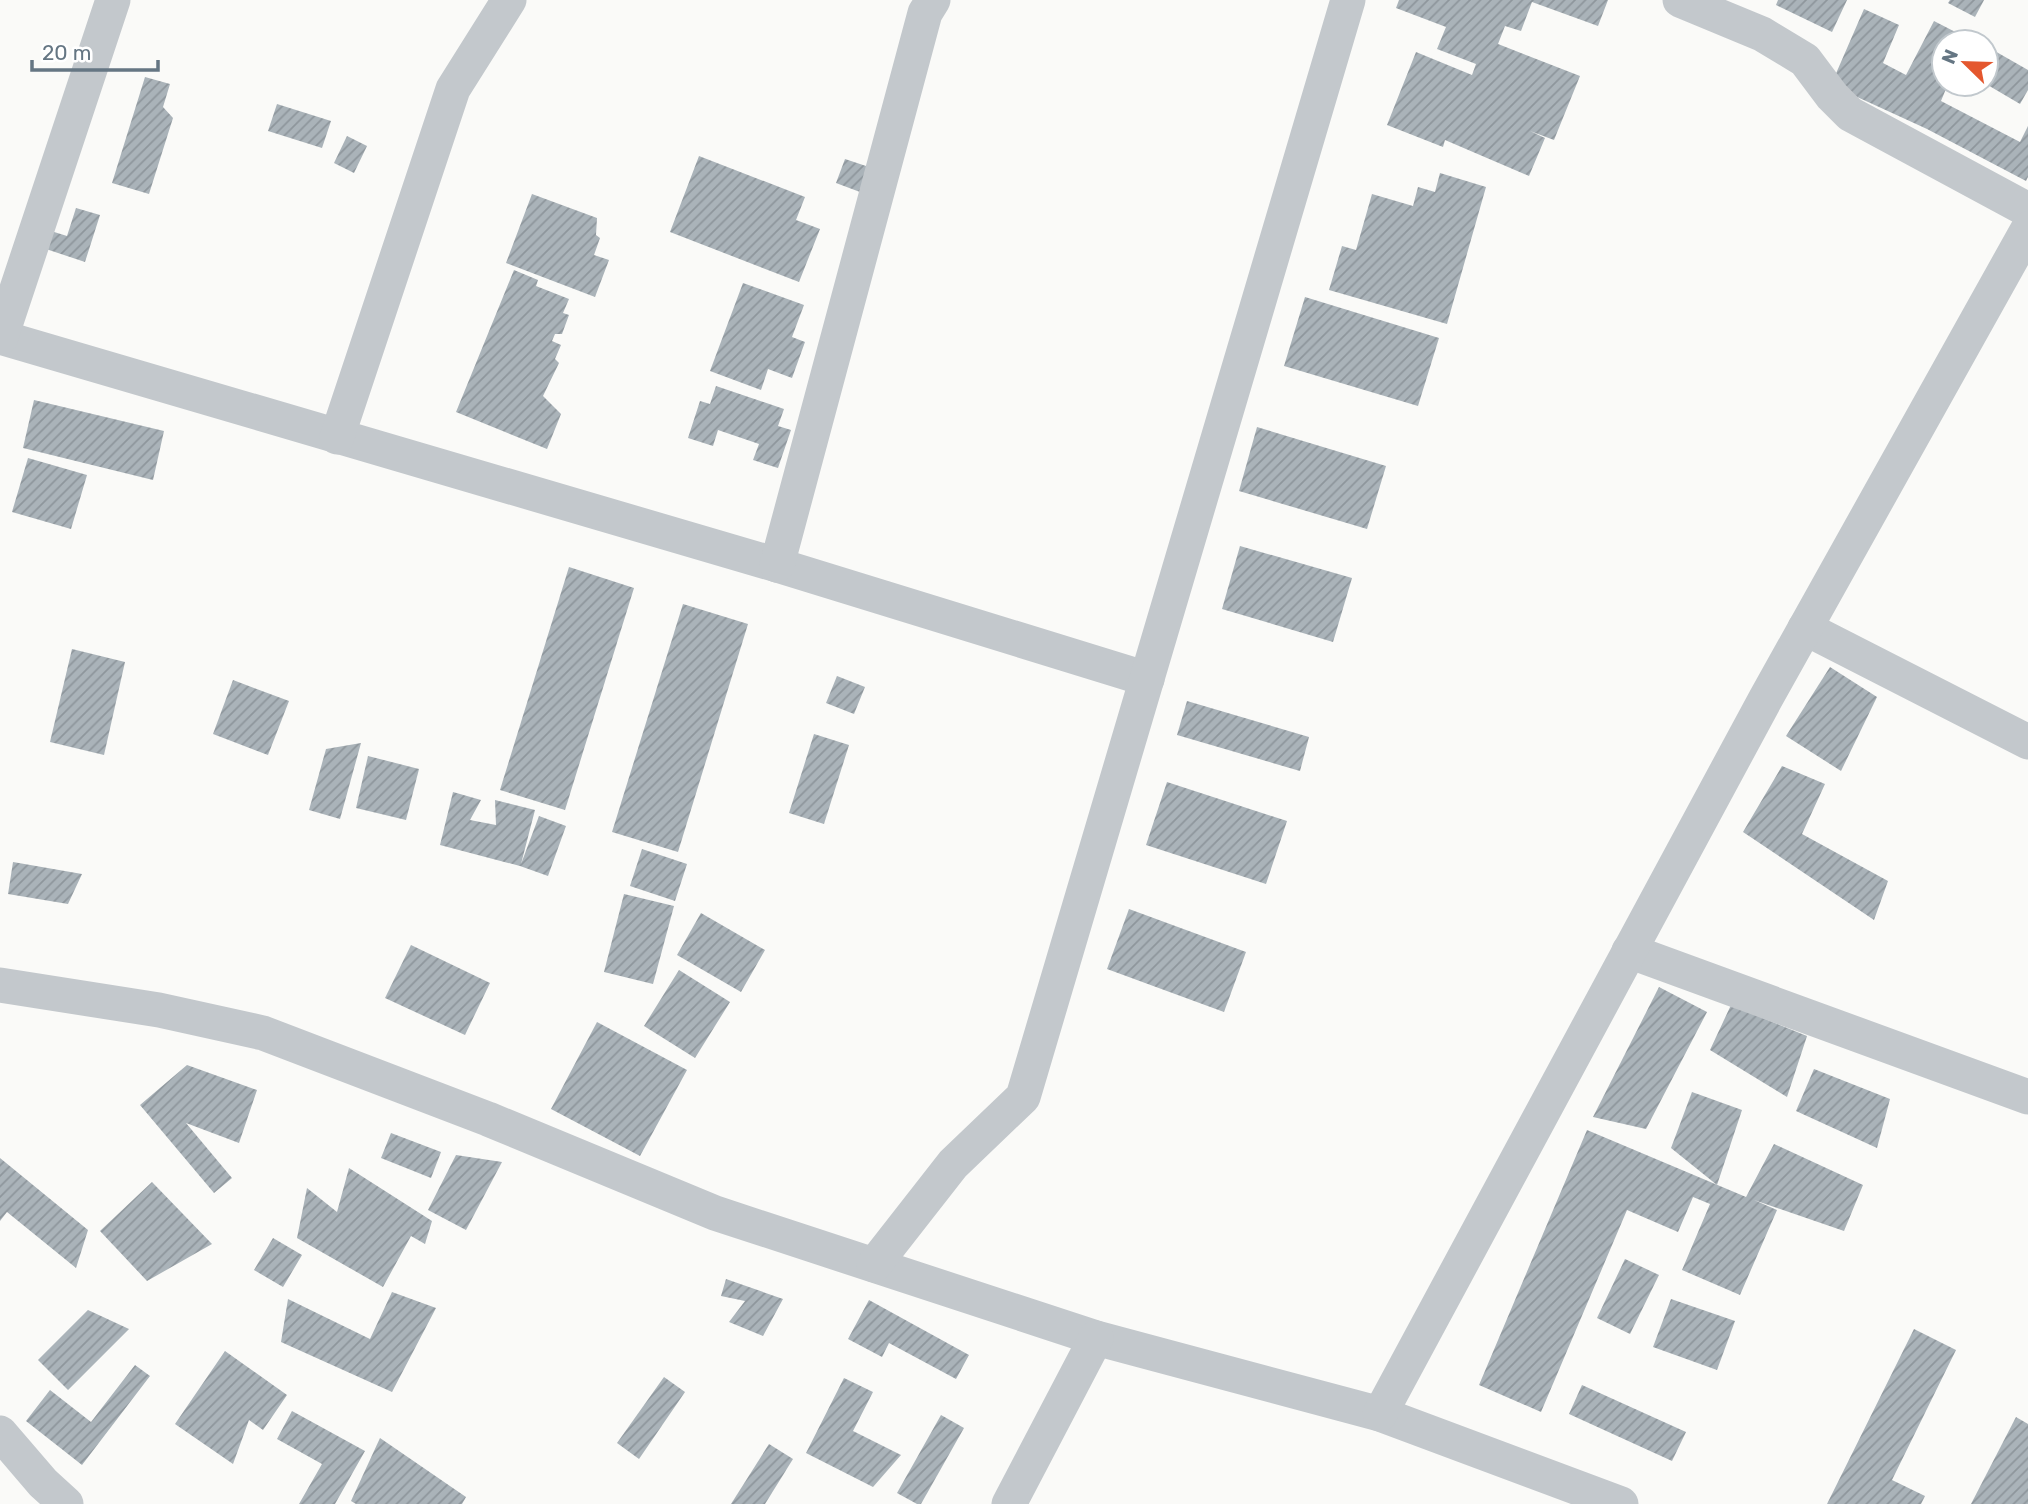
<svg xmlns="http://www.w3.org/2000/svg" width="2028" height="1504" viewBox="0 0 2028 1504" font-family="Rubik,sans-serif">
  <defs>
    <pattern id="building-hatch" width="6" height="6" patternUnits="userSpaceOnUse" patternTransform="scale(1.75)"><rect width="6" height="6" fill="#aab3b9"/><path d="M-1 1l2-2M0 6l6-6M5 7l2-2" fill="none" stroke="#8e969c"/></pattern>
  </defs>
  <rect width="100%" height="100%" fill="#fafaf8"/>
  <g fill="url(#building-hatch)">
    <path d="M 1399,0 L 1608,0 L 1598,26 L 1532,2 L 1521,31 L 1505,26 L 1498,44 L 1580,76 L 1554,140 L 1530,131 L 1545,138 L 1529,176 L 1445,140 L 1443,147 L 1387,125 L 1416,52 L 1472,75 L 1476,64 L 1437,49 L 1446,27 L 1396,8 Z"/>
    <path d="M 1778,0 L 1847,0 L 1832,32 L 1776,5 Z"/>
    <path d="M 1950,0 L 1984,0 L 1975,17 L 1948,3 Z"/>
    <path d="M 1864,9 L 1899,25 L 1883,63 L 1906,75 L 1934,21 L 1969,39 L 1967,42 L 1944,42 L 1944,84 L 1948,84 L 1941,101 L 2020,142 L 2028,126 L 2028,177 L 2026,181 L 1927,129 L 1831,85 Z"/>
    <path d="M 1986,46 L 2028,70 L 2028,90 L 2020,104 L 1986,84 Z"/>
    <path d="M 145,77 L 170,84 L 163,107 L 173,118 L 149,194 L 112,183 Z"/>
    <path d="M 277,104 L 331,121 L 322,148 L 268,131 Z"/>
    <path d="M 347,136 L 367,146 L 354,173 L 334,163 Z"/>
    <path d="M 699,156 L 805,197 L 796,220 L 820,229 L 799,282 L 670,232 Z"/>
    <path d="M 845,159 L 869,167 L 860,192 L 836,183 Z"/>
    <path d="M 1440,173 L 1486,187 L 1447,324 L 1329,290 L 1342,246 L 1356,250 L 1372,194 L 1413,206 L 1418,187 L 1435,192 Z"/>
    <path d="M 532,194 L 597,218 L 596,235 L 600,238 L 594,255 L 609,260 L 595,297 L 506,263 Z"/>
    <path d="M 76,208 L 100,215 L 85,262 L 46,249 L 51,231 L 67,236 Z"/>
    <path d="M 514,270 L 538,280 L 536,286 L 569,299 L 563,313 L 569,315 L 562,334 L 555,334 L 552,341 L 561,345 L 555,359 L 559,363 L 543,396 L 561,414 L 547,449 L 456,412 Z"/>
    <path d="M 743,283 L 804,305 L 792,337 L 805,342 L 792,378 L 768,369 L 761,390 L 710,371 Z"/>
    <path d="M 1305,297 L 1439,338 L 1418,406 L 1284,366 Z"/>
    <path d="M 716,386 L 784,409 L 778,426 L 791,430 L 778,468 L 753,460 L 759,444 L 718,430 L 713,446 L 688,438 L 700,401 L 710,404 Z"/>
    <path d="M 34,400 L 164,431 L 153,480 L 23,448 Z"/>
    <path d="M 1257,427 L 1386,466 L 1367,529 L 1239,491 Z"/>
    <path d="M 28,458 L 87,475 L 71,529 L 12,512 Z"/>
    <path d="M 1240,546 L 1352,578 L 1333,642 L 1222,609 Z"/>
    <path d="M 569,567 L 634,588 L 565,810 L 500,790 Z"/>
    <path d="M 683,604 L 748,624 L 678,852 L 612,832 Z"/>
    <path d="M 72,649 L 125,662 L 104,755 L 50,742 Z"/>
    <path d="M 1830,667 L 1877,697 L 1841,771 L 1786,736 Z"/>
    <path d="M 837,676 L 865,687 L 854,714 L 826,703 Z"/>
    <path d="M 233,680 L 289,701 L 268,755 L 213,734 Z"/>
    <path d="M 1187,701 L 1309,737 L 1300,771 L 1177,735 Z"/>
    <path d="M 814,734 L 849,745 L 824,824 L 789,813 Z"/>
    <path d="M 361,743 L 340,819 L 309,810 L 326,749 Z"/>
    <path d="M 368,756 L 419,769 L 406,820 L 356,808 Z"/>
    <path d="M 1782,766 L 1825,784 L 1802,834 L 1888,881 L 1874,920 L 1743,832 Z"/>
    <path d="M 1167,782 L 1287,821 L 1266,884 L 1146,845 Z"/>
    <path d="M 453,792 L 481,800 L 470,820 L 496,825 L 495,800 L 535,810 L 521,864 L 539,816 L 566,826 L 548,876 L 520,866 L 440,845 Z"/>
    <path d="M 642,849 L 687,864 L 675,901 L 630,886 Z"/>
    <path d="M 13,862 L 82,874 L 68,904 L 8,894 Z"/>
    <path d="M 624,894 L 674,906 L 653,984 L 604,972 Z"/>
    <path d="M 1129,909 L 1246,952 L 1224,1012 L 1107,969 Z"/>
    <path d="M 701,913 L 765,950 L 741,992 L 677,955 Z"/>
    <path d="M 411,945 L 490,983 L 465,1035 L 385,998 Z"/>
    <path d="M 679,970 L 730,1002 L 695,1058 L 644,1026 Z"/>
    <path d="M 1659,987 L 1707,1012 L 1646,1129 L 1593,1117 Z"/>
    <path d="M 1731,1005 L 1807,1036 L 1787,1097 L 1710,1050 Z"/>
    <path d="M 597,1022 L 687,1070 L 640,1156 L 551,1109 Z"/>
    <path d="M 187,1065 L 257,1090 L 239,1143 L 186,1123 L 232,1178 L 214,1193 L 140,1105 Z"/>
    <path d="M 1814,1069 L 1890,1099 L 1877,1148 L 1796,1111 Z"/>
    <path d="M 1692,1092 L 1742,1110 L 1717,1185 L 1671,1148 Z"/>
    <path d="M 1587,1130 L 1746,1197 L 1774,1144 L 1863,1185 L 1844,1231 L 1754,1200 L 1777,1210 L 1740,1295 L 1682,1270 L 1710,1204 L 1693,1197 L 1678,1232 L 1627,1210 L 1541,1412 L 1479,1385 Z"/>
    <path d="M 391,1133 L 441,1152 L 431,1178 L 381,1158 Z"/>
    <path d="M 456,1155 L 502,1162 L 466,1230 L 428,1210 Z"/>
    <path d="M 0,1158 L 88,1230 L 76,1268 L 7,1212 L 0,1221 Z"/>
    <path d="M 349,1168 L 432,1221 L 425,1244 L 411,1236 L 383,1287 L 297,1238 L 307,1188 L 337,1212 Z"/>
    <path d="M 152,1182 L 212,1244 L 147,1281 L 100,1231 Z"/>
    <path d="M 273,1238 L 302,1255 L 283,1287 L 254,1270 Z"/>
    <path d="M 1625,1259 L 1659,1275 L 1630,1334 L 1597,1318 Z"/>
    <path d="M 726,1279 L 783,1299 L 763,1336 L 729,1322 L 745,1301 L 721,1296 Z"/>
    <path d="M 392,1292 L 436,1308 L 392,1392 L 281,1342 L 288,1299 L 370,1339 Z"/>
    <path d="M 1671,1299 L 1735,1321 L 1717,1370 L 1653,1347 Z"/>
    <path d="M 869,1300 L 969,1355 L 956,1379 L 889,1343 L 882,1357 L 848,1339 Z"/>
    <path d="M 88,1310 L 129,1329 L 68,1390 L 38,1360 Z"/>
    <path d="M 1914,1329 L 1956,1350 L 1892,1480 L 1925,1496 L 1921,1504 L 1827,1504 Z"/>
    <path d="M 225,1351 L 287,1395 L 263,1430 L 249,1420 L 233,1464 L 175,1424 Z"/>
    <path d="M 135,1365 L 150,1376 L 82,1465 L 26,1421 L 50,1390 L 91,1422 Z"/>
    <path d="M 664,1377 L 685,1392 L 639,1459 L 617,1443 Z"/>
    <path d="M 844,1378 L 873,1392 L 853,1431 L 901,1455 L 873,1487 L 806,1453 Z"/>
    <path d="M 1582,1385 L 1686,1432 L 1672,1461 L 1569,1414 Z"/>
    <path d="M 292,1411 L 365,1451 L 335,1504 L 299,1504 L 322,1464 L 277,1439 Z"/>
    <path d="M 941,1415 L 964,1428 L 921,1504 L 917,1504 L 897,1493 Z"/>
    <path d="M 2016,1417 L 2028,1424 L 2028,1504 L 1971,1504 Z"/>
    <path d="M 380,1438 L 466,1497 L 462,1504 L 356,1504 L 351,1501 Z"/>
    <path d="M 769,1444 L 793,1459 L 765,1504 L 731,1504 Z"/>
  </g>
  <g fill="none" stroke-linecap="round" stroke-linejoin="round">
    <g stroke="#c3c8cc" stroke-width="35">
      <path d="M 1680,0 L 1762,34 L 1805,60 L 1832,96 L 1850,114 L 2028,210"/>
      <path d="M 0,337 L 777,565 L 1147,679"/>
      <path d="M 1,337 L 113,0"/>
      <path d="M 337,437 L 453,89 L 509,0"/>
      <path d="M 777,565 L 925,13 L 933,0"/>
      <path d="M 1805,628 L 2028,742"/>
      <path d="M 1629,951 L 2028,1097"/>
      <path d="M 0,985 L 159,1010 L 263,1033 L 488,1119 L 715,1213 L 1096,1338 L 1380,1414 L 1621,1504"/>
      <path d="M 874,1265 L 953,1164 L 1023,1097 L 1348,0"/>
      <path d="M 1380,1414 L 1766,698 L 2028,229"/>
      <path d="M 0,1433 L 43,1483 L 66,1504"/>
      <path d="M 1009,1504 L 1096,1338"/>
    </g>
  </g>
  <g transform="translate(1965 63) rotate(293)"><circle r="33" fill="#ffffff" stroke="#c1c8cd" stroke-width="2"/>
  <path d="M0-5L12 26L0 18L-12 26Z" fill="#e4572e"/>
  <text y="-10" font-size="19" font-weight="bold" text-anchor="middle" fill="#657683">N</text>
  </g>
  <path d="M32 60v10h126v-10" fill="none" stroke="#657683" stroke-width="3.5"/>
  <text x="42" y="60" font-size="21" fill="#657683" stroke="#ffffff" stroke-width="5" paint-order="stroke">20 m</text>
</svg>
